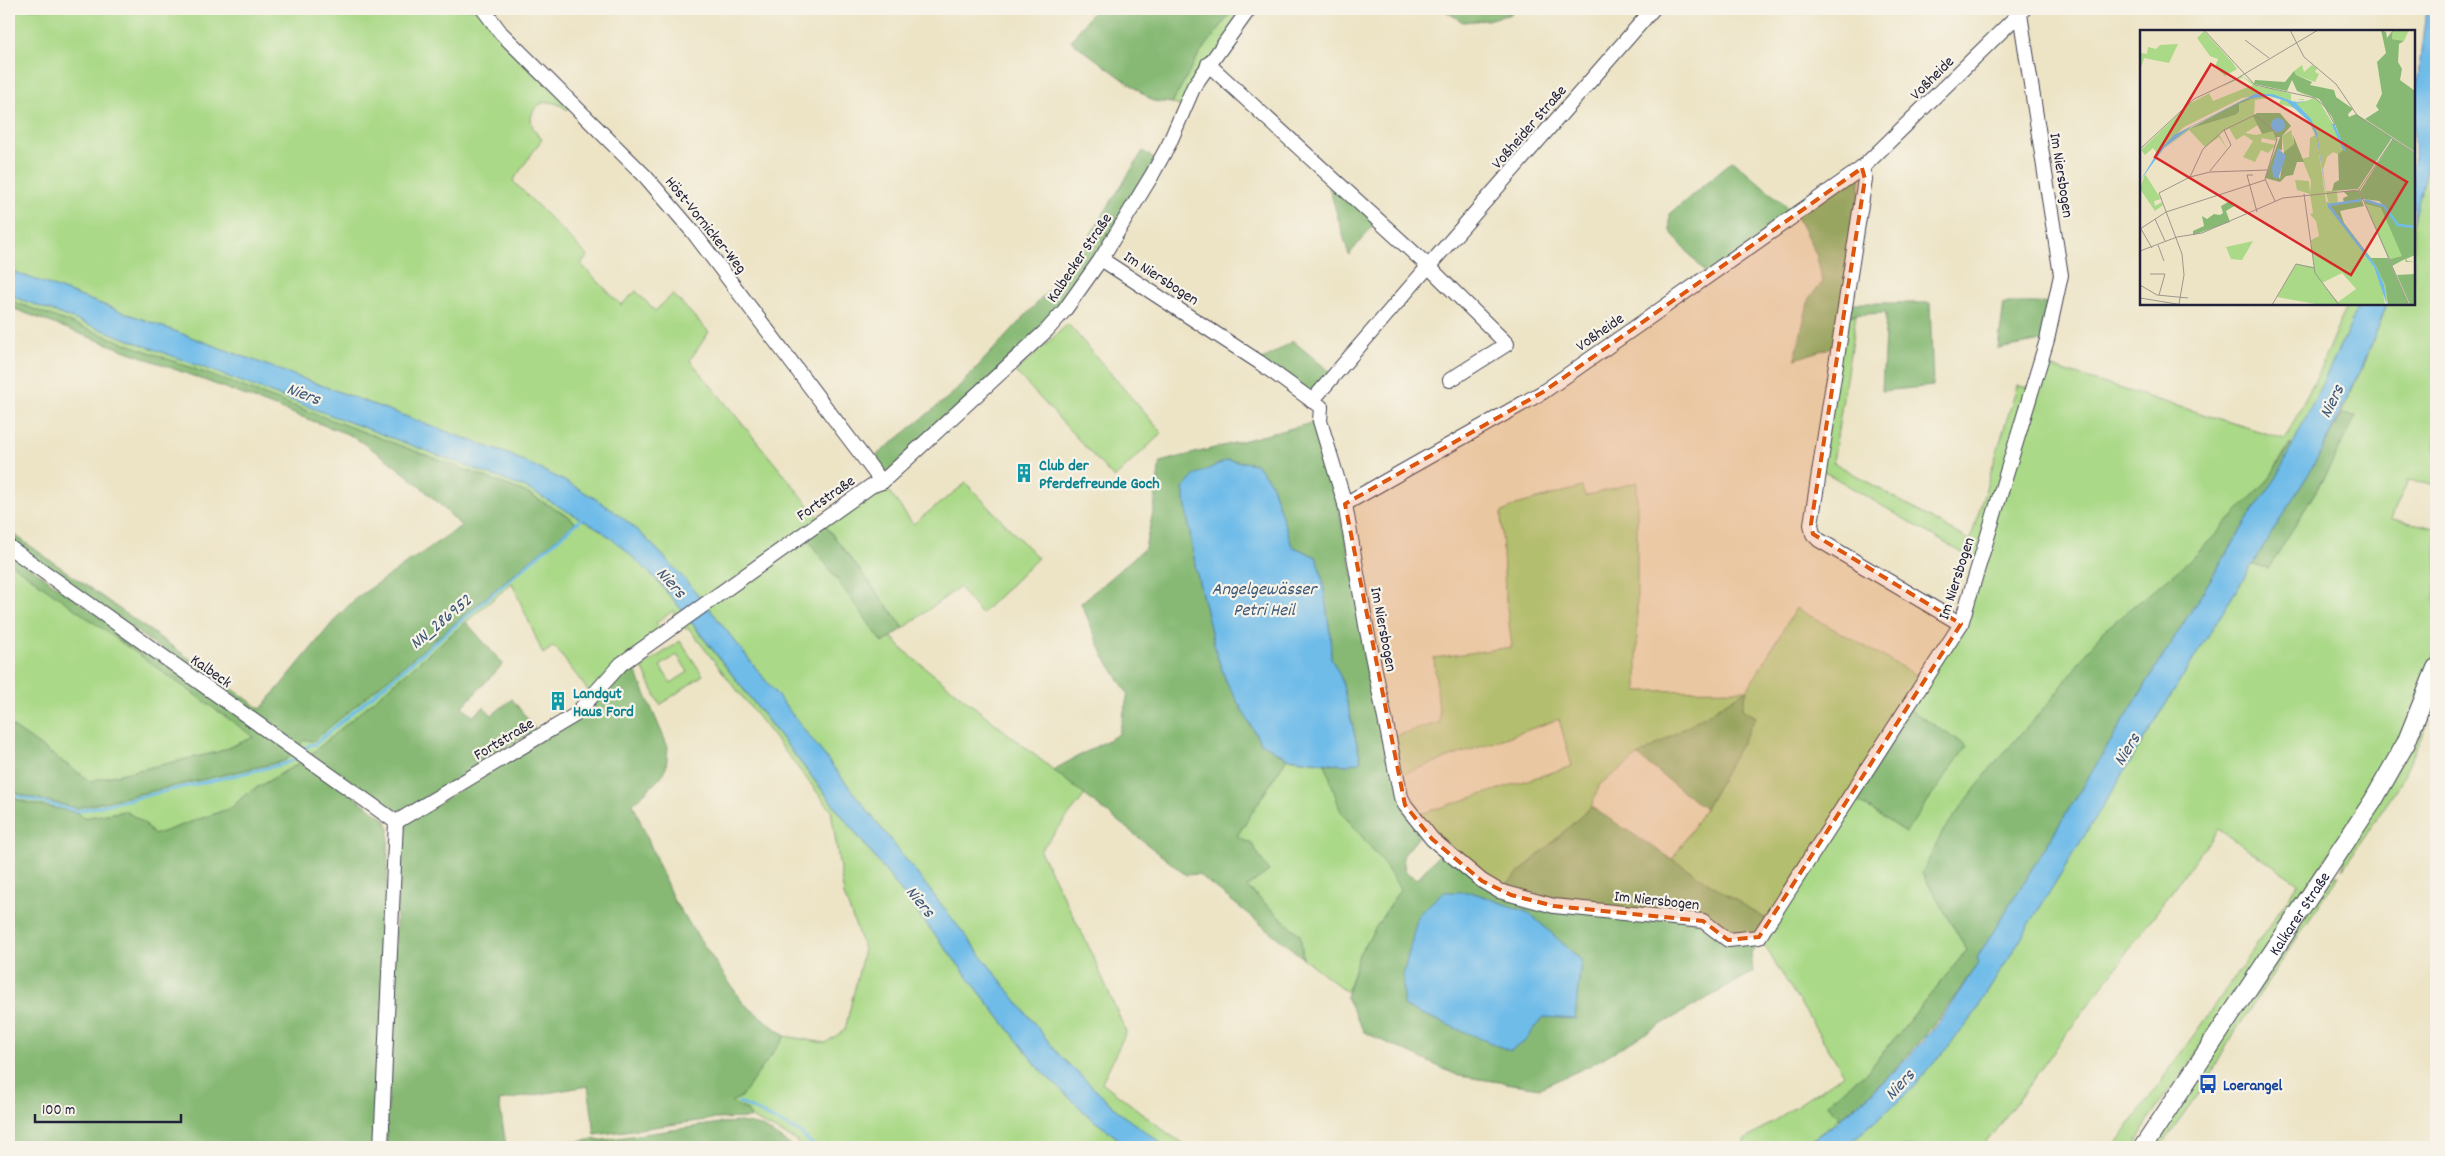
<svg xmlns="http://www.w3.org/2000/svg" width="2445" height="1156" viewBox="0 0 2445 1156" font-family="Dekko,sans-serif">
  <rect width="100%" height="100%" fill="#f7f3e8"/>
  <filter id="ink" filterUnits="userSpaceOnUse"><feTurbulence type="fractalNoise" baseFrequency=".02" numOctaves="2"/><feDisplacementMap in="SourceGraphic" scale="10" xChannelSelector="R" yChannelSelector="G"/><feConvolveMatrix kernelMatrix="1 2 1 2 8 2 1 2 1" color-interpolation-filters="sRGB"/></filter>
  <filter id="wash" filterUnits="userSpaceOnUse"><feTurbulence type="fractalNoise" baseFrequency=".0096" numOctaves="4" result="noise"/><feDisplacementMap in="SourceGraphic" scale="20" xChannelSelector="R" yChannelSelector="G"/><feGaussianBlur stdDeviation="1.12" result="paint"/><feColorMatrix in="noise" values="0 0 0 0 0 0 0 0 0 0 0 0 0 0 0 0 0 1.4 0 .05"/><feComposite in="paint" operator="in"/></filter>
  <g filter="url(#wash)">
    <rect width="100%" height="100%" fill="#ede4c6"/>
    <g fill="#aad987" stroke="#667e61" fill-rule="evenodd">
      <path d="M 9,9 L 483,9 L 573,103 L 567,110 C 542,88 516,117 542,139 L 513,181 L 588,256 L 581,264 L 621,305 L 636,291 L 655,311 L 673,294 L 709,332 L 690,360 L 822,521 L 882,482 L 913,524 L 966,483 L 1038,558 L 981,614 L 959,587 L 904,628 L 822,521 L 883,643 L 892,637 L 903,650 L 1085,795 L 1040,851 L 1087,943 L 1126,1032 L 1102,1082 L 1170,1135 L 1190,1147 L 1167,1147 L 1160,1143 L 1122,1115 L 1059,1055 L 712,612 C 689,584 665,556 638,531 C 601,497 556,476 510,455 L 9,270 Z"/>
      <path d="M 1234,9 L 1249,9 L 1184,108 L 1172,103 L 1198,56 Z"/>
      <path d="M 2436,126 L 2436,486 L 2408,480 L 2391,519 L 2436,528 L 2436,649 L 2407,724 L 2381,776 L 2177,1082 C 2159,1102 2145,1122 2134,1147 L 2114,1147 L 2230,984 L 2298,883 L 2218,829 L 1983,1147 L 1845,1147 L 1909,1092 L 1969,1022 L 2252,565 L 2268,568 C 2299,519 2331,470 2355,417 L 2341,414 L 2368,354 L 2387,304 L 2414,304 L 2414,221 Z"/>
      <path d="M 9,295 L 526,488 C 559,505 593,522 622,546 C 646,566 665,590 685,614 L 674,619 L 674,610 L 656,623 L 660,629 L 590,693 L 554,646 L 543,654 L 512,583 L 310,755 L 298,747 L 303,740 L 313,740 L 575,522 L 571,518 L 525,492 L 9,300 Z"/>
      <path d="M 2347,304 L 2358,304 L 2350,326 L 2293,445 L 2290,443 L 2269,479 L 2192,559 L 2152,594 L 1993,765 L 1922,873 L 1967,950 L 1868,1071 L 1827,1103 L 1840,1119 L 1802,1147 L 1747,1147 L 1744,1141 L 1844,1074 L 1761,940 L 1769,921 L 1672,860 L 1705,809 L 1756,717 L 1742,709 L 1746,691 L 1638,756 L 1600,784 L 1591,807 L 1499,891 L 1414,816 L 1572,766 L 1559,719 L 1397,776 L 1389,738 L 1440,722 L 1434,658 L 1512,647 L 1505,592 L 1501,513 L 1516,505 L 1582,487 L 1585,496 L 1637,482 L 1637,691 L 1747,690 L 1796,608 L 1925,680 L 1961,624 L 1979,563 L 1820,469 L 1844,315 L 1856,315 L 1833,462 L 1970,541 L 2017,386 L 2032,388 L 2040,364 L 2285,439 L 2317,376 ZM 1907,708 L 1906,832 L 1856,799 L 1844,807 Z"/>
      <path d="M 1068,324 L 1162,433 L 1114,478 L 1016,372 Z"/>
      <path d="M 9,562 L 255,737 L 218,752 L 90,781 L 9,724 Z"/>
      <path d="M 689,620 L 1042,1072 L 1091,1118 L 1129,1147 L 801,1147 L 795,1140 L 751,1118 L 747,1110 L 730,1102 L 741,1097 L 785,1036 L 825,1043 L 845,1030 L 864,949 L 844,895 L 831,810 L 689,629 L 680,628 Z"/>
      <path d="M 680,641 L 703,675 L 660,705 L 642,667 ZM 677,655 L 688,672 L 671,683 L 660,666 Z"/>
      <path d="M 2430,720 L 2398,787 L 2343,869 L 2344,857 L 2422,722 Z"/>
      <path d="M 293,754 L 303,761 L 246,794 L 231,808 L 154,835 L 143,822 L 125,811 L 83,818 L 9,797 L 9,790 L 25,796 L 77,808 L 284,761 Z"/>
      <path d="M 1287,758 L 1325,763 L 1332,782 L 1400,889 L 1359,954 L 1347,992 L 1303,958 L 1300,935 L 1247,887 L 1237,836 Z"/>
      <path d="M 2332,875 L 2339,875 L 2232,1036 L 2206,1084 L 2160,1147 L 2149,1147 L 2200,1077 L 2213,1051 Z"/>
    </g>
    <g fill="#87b974" stroke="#546e58" fill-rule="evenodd">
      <path d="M 1095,9 L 1234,9 L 1198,56 L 1172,103 L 1153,101 L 1071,41 Z"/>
      <path d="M 1442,9 L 1513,9 L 1511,14 L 1487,20 L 1463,22 Z"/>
      <path d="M 1143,151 L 1159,163 L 1064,311 L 882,482 L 867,463 L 951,395 L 1051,288 L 1082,248 Z"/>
      <path d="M 1733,160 L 1796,215 L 1862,168 L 1846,303 L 1930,303 L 1933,386 L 1882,391 L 1886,313 L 1844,315 L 1839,345 L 1795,359 L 1809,298 L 1823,282 L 1816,254 L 1796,215 L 1708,276 L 1670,231 L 1670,214 Z"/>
      <path d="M 1324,170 L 1377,220 L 1349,255 Z"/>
      <path d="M 9,300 L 525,492 L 571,518 L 575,523 L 313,741 L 304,740 L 298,747 L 9,541 L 9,531 L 261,709 L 338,616 L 355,599 L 461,526 C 427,490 392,460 350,435 L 9,307 Z"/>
      <path d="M 2004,303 L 2056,303 L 2047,340 L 1998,349 Z"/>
      <path d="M 1293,341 L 1334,375 L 1312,401 L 1259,362 Z"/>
      <path d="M 2341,414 L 2356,416 C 2331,469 2299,518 2269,568 L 2252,565 L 2312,468 Z"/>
      <path d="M 1320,421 L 1401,797 L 1425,829 L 1403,856 L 1405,872 L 1417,879 L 1444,849 L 1500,890 L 1591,807 L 1770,922 L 1751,953 L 1753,972 L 1589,1066 L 1540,1088 L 1459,1076 L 1364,1032 L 1346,997 L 1359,954 L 1400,889 L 1381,860 L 1340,810 L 1325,763 L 1347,765 L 1361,760 L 1341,678 L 1331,658 L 1330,633 L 1322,576 L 1316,557 L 1292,546 L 1271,483 L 1256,464 L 1228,460 L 1183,488 L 1196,570 L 1217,656 L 1226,681 L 1260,742 L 1287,758 L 1237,836 L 1252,844 L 1269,871 L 1247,887 L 1300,935 L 1303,958 L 1198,874 L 1186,875 L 1053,770 L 1119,734 L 1128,694 L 1104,656 L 1081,603 L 1145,548 L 1154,508 L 1160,462 ZM 1471,892 L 1529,913 L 1581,960 L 1575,1018 L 1543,1017 Z"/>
      <path d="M 2291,443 L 2293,445 L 2277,477 L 2251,514 L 1977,958 L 1979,961 C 1938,1024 1899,1071 1840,1119 L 1827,1103 L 1868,1071 L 1967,950 L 1922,873 L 1943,831 L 1993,765 L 2048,704 L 2102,632 L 2192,559 L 2269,479 Z"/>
      <path d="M 822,521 L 904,628 L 883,643 L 804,534 Z"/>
      <path d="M 9,552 L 293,754 L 284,761 L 77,808 L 25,796 L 9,790 L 9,724 L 90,781 L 218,752 L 254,737 L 9,562 Z"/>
      <path d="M 466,622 L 503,664 L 462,707 L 473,716 L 484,707 L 492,715 L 512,699 L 536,730 L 396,815 L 310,755 Z"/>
      <path d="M 632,663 L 668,747 L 666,768 L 660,778 L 633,804 L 674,901 L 743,1003 L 785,1036 L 741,1097 L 731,1102 L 747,1110 L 751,1118 L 713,1119 L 595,1135 L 588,1086 L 499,1101 L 506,1146 L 386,1147 L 400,837 L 408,822 L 585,712 Z"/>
      <path d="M 1747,690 L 1742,709 L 1756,717 L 1705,809 L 1638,756 Z"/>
      <path d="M 1907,708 L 1967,746 L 1906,832 L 1856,800 L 1843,808 Z"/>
      <path d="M 303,761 L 384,818 L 389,828 L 376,1147 L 9,1147 L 9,797 L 24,802 L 79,813 L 83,818 L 125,811 L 143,822 L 154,835 L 231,808 L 246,794 Z"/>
      <path d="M 741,1122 L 761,1126 L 793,1147 L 539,1147 L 596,1139 L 597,1141 L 720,1123 Z"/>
    </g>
    <g fill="#70bce9" stroke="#496f92">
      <path d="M 2426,9 L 2436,9 L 2436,126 L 2414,221 L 2414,111 Z"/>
      <path d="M 9,270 L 510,455 C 556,476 601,497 638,531 C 665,556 689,584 712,612 L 1059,1055 L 1122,1115 L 1167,1147 L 1129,1147 L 1091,1118 L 1042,1072 L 685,614 L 660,583 L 622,547 L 599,529 L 526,488 L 9,295 Z"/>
      <path d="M 2358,304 L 2387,304 C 2366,361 2340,415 2312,468 L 1969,1022 L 1909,1092 L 1845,1147 L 1802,1147 C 1846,1117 1886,1082 1922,1042 C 1944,1017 1961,989 1979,961 L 1977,958 L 2251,514 L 2277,477 L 2350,326 Z"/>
      <path d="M 1228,460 L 1256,464 L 1271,483 L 1292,546 L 1316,557 L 1322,576 L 1330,633 L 1331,658 L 1341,678 L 1361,761 L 1347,765 L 1287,758 L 1260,742 L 1226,681 L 1217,656 L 1196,570 L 1183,488 L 1195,475 Z"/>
      <path d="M 1443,892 L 1471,892 L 1529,913 L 1581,960 L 1575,1019 L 1543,1017 L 1525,1041 L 1510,1051 L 1403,1006 L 1403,976 L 1418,915 Z"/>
    </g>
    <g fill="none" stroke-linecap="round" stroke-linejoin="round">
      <g stroke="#70bce9" stroke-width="3">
        <path d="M 304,750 L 309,745 L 315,744 L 585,516"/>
        <path d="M 9,794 L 78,811 L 284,764 L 297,758"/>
        <path d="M 739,1102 L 799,1132 L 815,1147"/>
      </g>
    </g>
  </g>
  <g filter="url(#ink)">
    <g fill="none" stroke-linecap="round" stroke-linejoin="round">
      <g stroke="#403f50" stroke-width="16">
        <g id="minor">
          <path d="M 483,9 L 501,33 L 645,176 L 693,232 L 882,482"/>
          <path d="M 1208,64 L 1427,265 L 1507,344 L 1450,380"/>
          <path d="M 1862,168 L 1865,179 L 1811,524 L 1813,534 L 1819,540 L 1961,624"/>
          <path d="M 1101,259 L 1259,362 L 1321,407 L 1320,421 L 1345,504 L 1367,631 L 1401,797 L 1405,805 L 1432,839 L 1482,881 L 1499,891 L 1554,906 L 1703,921 L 1728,940 L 1759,937 L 1961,624 L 2047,340 L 2061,275 L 2020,14"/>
          <path d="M 1312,401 C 1425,269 1540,139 1653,9"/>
          <path d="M 1345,504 L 1543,392 L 1862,168 L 2024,9"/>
          <path d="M 9,547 L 396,822"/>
          <path d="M 396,822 L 575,715 L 621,664 L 871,486 L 882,482 L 1047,330 L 1064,311 L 1101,259 L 1152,175 L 1169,144 L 1194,86 L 1249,9"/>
          <path d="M 381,1147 L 396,822"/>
        </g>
      </g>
      <g stroke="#403f50" stroke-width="20">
        <g id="major">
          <path id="s1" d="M 2143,1147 L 2373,801 L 2406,743 L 2436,668"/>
        </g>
      </g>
      <use href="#minor" stroke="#fff" stroke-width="14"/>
      <use href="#major" stroke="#fff" stroke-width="18"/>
    </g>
  </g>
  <path fill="#de560e" fill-opacity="0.2" stroke="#de560e" stroke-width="4" stroke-dasharray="10 6" stroke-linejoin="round" d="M 1862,168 L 1865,179 L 1811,524 L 1813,534 L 1961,624 L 1759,937 L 1728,940 L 1703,921 L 1554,906 L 1511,895 L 1482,881 L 1432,839 L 1405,805 L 1345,504 L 1543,392 Z"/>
  <defs>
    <g id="building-bare" transform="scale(1.5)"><path d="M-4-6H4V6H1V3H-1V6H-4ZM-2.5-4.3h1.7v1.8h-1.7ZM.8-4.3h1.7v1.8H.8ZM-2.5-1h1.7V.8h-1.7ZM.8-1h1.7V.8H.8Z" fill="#0f9aa8" stroke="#f7f3e8" stroke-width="2.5" paint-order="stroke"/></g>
    <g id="bus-bare" transform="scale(1.5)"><path d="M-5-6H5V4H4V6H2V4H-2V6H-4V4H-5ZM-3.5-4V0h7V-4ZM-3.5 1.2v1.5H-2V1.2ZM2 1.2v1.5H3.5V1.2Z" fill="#1a4fb4" stroke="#f7f3e8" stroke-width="2.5" paint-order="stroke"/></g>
  </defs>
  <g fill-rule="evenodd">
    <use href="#building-bare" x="1024" y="473"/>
    <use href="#building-bare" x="558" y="701"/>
    <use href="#bus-bare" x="2208" y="1084"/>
  </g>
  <g text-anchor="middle" stroke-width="4.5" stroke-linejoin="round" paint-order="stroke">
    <g font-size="16" fill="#22223b" stroke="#f7f3e8">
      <text transform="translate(1931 77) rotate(-45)" y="6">Voßheide</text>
      <text transform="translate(1528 126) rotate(-49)" y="6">Voßheider Straße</text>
      <text transform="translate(2063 175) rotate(81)" y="6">Im Niersbogen</text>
      <text transform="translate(707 224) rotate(51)" y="6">Höst-Vornicker-Weg</text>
      <text transform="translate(1078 257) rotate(-56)" y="6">Kalbecker Straße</text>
      <text transform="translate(1162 277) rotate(33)" y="6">Im Niersbogen</text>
      <text transform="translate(1599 331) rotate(-35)" y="6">Voßheide</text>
      <text transform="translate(825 497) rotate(-35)" y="6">Fortstraße</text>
      <text transform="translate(1955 578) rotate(-72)" y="6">Im Niersbogen</text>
      <text transform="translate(1385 629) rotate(79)" y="6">Im Niersbogen</text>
      <text transform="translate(212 670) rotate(35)" y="6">Kalbeck</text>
      <text transform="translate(503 738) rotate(-31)" y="6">Fortstraße</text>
      <text transform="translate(1657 899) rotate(6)" y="6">Im Niersbogen</text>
      <text dy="6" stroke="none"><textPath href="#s1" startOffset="281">Kalkarer Straße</textPath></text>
    </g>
    <g font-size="16" font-weight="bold" fill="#0d838f" stroke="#f7f3e8" text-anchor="start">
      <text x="1039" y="470">Club der<tspan x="1039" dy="18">Pferdefreunde Goch</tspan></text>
      <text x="573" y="698">Landgut<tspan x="573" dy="18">Haus Ford</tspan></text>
    </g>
    <g font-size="16" font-weight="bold" fill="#164399" stroke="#f7f3e8" text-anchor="start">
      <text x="2223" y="1090">Loerangel</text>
    </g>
    <g font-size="18" font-style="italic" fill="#3d5878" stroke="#f7f3e8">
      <text transform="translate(304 393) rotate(21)" y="6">Niers</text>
      <text transform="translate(2331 401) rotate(-64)" y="6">Niers</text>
      <text transform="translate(672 582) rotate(48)" y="6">Niers</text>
      <text x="1264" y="594">Angelgewässer<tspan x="1264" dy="21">Petri Heil</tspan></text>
      <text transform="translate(440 621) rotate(-40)" y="6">NN_286952</text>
      <text transform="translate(2126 749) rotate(-58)" y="6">Niers</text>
      <text transform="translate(921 901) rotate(51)" y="6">Niers</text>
      <text transform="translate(1899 1084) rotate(-47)" y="6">Niers</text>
    </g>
  </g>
  <g transform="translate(2140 30)">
    <rect width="275" height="275" fill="#ede4c6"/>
    <path d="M 253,0 L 269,0 L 264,11 L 252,9 ZM 64,1 L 92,32 L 97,39 L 85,46 L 75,37 L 78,29 L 70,26 L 57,8 ZM 38,14 L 29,33 L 4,28 L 0,41 L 0,23 L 7,24 L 8,17 L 16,19 L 20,15 ZM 162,35 L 164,42 L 172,35 L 177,38 L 175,42 L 179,44 L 175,52 L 156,45 L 154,41 ZM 102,46 L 119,57 L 118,64 L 119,57 L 131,58 L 151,64 L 151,70 L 128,64 L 102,68 L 44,97 L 17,123 L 13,118 L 5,125 L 1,120 L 49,74 ZM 103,47 L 113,55 L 73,71 L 69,63 ZM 158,62 L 163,63 L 174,68 L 179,71 L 199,104 L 206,121 L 198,124 L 193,122 L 187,127 L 183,140 L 186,161 L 197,161 L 198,174 L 223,170 L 191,175 L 236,236 L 242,247 L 245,255 L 248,275 L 236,236 L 189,174 L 186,163 L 177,103 L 165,82 L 155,73 L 168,71 L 165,70 L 156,70 L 155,72 L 154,72 L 156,70 L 163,69 L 167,71 L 173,68 ZM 117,67 L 134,67 L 143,69 L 153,74 L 164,83 L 171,93 L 177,109 L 186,172 L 234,237 L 242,256 L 245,275 L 181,275 L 137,267 L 156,234 L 174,237 L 171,210 L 179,206 L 176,191 L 170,184 L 173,183 L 170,164 L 157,160 L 155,150 L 169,151 L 170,163 L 171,151 L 162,129 L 169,127 L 170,108 L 175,105 L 169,92 L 155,78 L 139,74 L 141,69 L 134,67 L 115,70 L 114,86 L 118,95 L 105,103 L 116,105 L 134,101 L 137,111 L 122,108 L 121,112 L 136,115 L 128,123 L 121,120 L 115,132 L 103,127 L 113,111 L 104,105 L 96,110 L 89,98 L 79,104 L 88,120 L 79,107 L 65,117 L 49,100 L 23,120 L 48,99 L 95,85 L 99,74 ZM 202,243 L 216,259 L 198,272 L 182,253 ZM 151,100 L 154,114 L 144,122 L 142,106 ZM 5,144 L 21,169 L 14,171 L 15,176 L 22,172 L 23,175 L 15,181 L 0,159 ZM 226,174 L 242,178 L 263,226 L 250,229 ZM 113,211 L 102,230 L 91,229 L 86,217 Z" fill="#aad987" fill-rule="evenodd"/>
    <path d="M 241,0 L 246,2 L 247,8 L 253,0 L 252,9 L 264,11 L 259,14 L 258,32 L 262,39 L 260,50 L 275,61 L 275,122 L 225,89 L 239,80 L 236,76 L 242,64 L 237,32 L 246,23 ZM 154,41 L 156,45 L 172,52 L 170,55 L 194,60 L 196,67 L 213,79 L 208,84 L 209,87 L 216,84 L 252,108 L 218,159 L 192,161 L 194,153 L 199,150 L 198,124 L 205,119 L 192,87 L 179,69 L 157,61 L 152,50 L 147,61 L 114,54 L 115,50 L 145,52 ZM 117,67 L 99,74 L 99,82 L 95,85 L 49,99 L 103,70 ZM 117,83 L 140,83 L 151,96 L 142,106 L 142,120 L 138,119 L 133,135 L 140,149 L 144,122 L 154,114 L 153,105 L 164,132 L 157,132 L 153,145 L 146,146 L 140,152 L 125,148 L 140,107 L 136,107 L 134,101 L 122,104 L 113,86 ZM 253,109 L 275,123 L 275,225 L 266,229 L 267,231 L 275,231 L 266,232 L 265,229 L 252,236 L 224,170 L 244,176 L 239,171 L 223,169 L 220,161 ZM 226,174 L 241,178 L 262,226 L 250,229 ZM 203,161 L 219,161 L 223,170 L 214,172 L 222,171 L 224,176 L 200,181 L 204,193 L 231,228 L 248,228 L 269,275 L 248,275 L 245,255 L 236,236 L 193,180 L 190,175 L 204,173 L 203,168 L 208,166 ZM 90,171 L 96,175 L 86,181 L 90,192 L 53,205 L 53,201 L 64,196 L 62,186 L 67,189 L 74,184 L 80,185 L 83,183 L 81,176 ZM 275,244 L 275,275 L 270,275 L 257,245 Z" fill="#87b974" fill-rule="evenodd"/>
    <path d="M 115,64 L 132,64 L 155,72 L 169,71 L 156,73 L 171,89 L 177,103 L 187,171 L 236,236 L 244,255 L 247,275 L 234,237 L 188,177 L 177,109 L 171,93 L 146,71 L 129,66 L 107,69 L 51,97 L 24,118 L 0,151 L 17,123 L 34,105 ZM131 95a7 7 0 1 1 14 0a7 7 0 1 1-14 0ZM 138,118 L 146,126 L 138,149 L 133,147 L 132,137 Z" fill="#70bce9"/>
    <path fill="none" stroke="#70bce9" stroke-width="2.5" d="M 193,94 L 205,121M 225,170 L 244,176 L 258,195 L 275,197M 189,175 L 222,170"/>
    <path fill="none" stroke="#9c968e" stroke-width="1" d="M 64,0 L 115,55 L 175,68 L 185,77 L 195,95M 150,0 L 164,27 L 196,54 L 217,85 L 275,123M 105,10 L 129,28M 0,119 L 54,69 L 96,49 L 178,0M 70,141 L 91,115 L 84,100M 113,145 L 107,145 L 117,182M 50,147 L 63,119 L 84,100 L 115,85 L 133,100 L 137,109 L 125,149 L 135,171M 219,160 L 269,275M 219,160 L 253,109M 164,164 L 175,243 L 199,275M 15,189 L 25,211M 0,199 L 26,182 L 125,150M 1,199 L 12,218M 18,215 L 24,231M 0,221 L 37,207 L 62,203 L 143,168 L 219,160M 10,244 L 25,244 L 19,265M 0,255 L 17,265 L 48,268M 0,268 L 43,275M 39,274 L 44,245 L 42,224 L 19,163 L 50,147 L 70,142 L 127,140M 132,275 L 156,234 L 174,238"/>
    <path fill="#d62828" fill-opacity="0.15" stroke="#d62828" stroke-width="2.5" d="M 71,34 L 267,152 L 211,245 L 15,127 Z"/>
    <rect width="275" height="275" fill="none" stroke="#22223b" stroke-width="2.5"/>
  </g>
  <rect width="2445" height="1156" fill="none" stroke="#f7f3e8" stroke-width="30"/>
  <path d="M35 1114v8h146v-8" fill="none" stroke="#22223b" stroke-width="2.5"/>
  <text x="42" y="1114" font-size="15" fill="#22223b" stroke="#f7f3e8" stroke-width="4" paint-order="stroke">100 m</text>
</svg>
